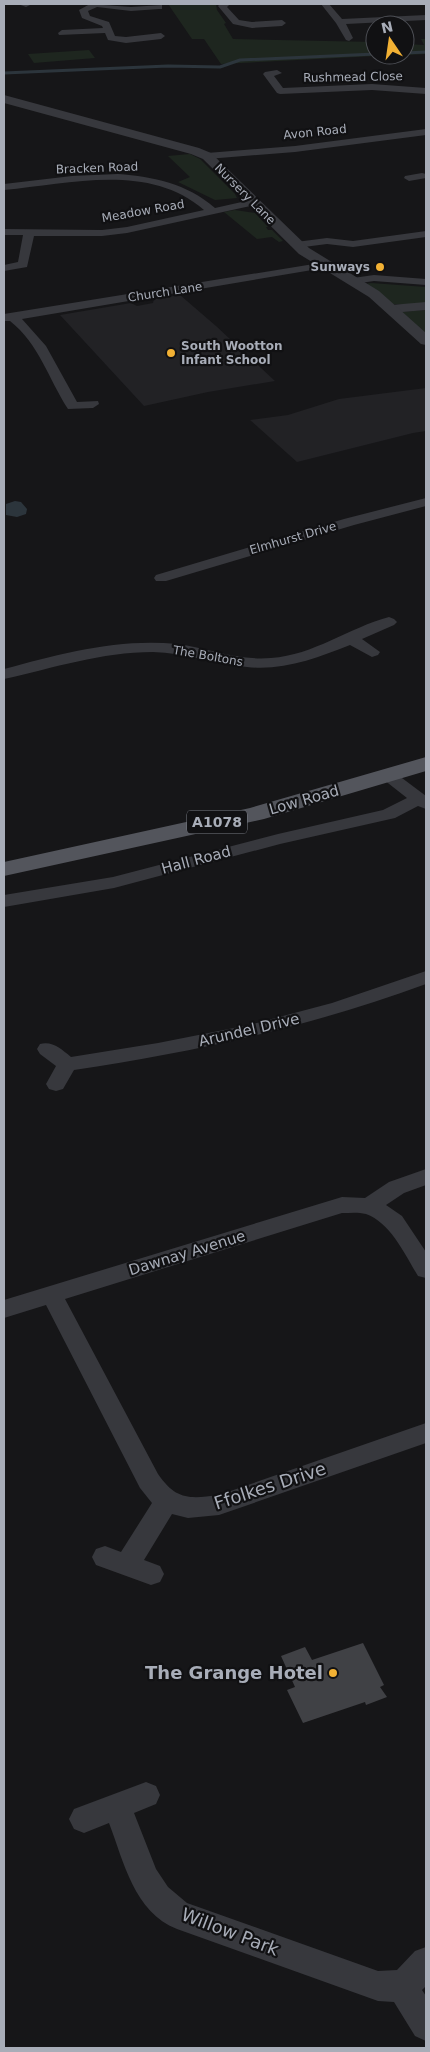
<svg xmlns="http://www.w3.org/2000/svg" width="430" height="2052" viewBox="0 0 430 2052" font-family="'DejaVu Sans',sans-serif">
  <rect width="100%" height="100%" fill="#161618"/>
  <g fill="#222225">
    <path d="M 180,295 L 216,326 L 275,381 L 208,392 L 144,406 L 60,315 L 131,303 L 137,306 L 153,303 L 154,299 Z"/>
    <path d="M 426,388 L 426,431 L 413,433 L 297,462 L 250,420 L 288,415 L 339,399 Z"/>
  </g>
  <g fill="#1e261f">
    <path d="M 168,4 L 216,4 L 217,10 L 226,23 L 224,24 L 233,39 L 375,42 L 375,55 L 395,55 L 221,64 L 204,39 L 192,39 Z"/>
    <path d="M 421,39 L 426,39 L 426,54 L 405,55 L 405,44 L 424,45 Z"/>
    <path d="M 89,50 L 95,58 L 34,63 L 28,54 Z"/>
    <path d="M 190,154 L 200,159 L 235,194 L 237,198 L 215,200 L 178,182 L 190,177 L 168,156 Z"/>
    <path d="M 235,210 L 255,213 L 268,227 L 266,227 L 268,230 L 272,230 L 283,241 L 279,242 L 272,237 L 257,239 L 224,212 Z"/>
    <path d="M 371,283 L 426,287 L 426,305 L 392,304 L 365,284 Z"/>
    <path d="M 426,310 L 426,340 L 400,312 Z"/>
  </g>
  <path fill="#2c353c" d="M 15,501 L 21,502 L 27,509 L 26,514 L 17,517 L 6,515 L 6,504 Z"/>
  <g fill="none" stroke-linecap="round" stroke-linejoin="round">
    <g stroke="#2c353c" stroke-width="3">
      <path d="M 405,53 L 426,52"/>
      <path d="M 4,73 L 168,66 L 220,67 L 240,60 L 375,54"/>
    </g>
  </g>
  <path fill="#404145" d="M 363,1643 L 384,1685 L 380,1687 L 387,1697 L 366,1705 L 365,1702 L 303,1723 L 287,1690 L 295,1687 L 281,1656 L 305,1647 L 312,1660 Z"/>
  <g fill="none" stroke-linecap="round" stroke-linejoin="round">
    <g fill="#37383d" fill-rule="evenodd">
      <path d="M 18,4 L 29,4 L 30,5 L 26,7 Z"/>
      <path d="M 90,4 L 131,7 L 162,5 L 162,9 L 159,9 L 131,11 L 97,7 L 88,11 L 90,16 L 109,22 L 115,36 L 126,37 L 161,33 L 165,36 L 161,39 L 126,43 L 108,40 L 105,33 L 59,35 L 58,33 L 62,30 L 103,28 L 102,26 L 82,18 L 79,10 Z"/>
      <path d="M 220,4 L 230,4 L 227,7 L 239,20 L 252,22 L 282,20 L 286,23 L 282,26 L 252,28 L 233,24 L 218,6 Z"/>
      <path d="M 321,4 L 329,4 L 342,19 L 426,15 L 426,20 L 346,24 L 353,38 L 349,41 L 346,40 L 336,23 Z"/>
      <path d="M 277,70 L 282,73 L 274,76 L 283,88 L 372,84 L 426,88 L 426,94 L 372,90 L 280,94 L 277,93 L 263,74 L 265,72 Z"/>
      <path d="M 426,129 L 426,135 L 295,152 L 207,159 L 202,156 L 207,153 L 295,146 Z"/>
      <path d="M 422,173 L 426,174 L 426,178 L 409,181 L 404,178 L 405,176 Z"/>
      <path d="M 118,174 C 154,177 186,183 215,208 L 255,199 L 260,202 L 255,205 L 127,233 L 102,236 L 34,236 L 27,267 L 4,271 L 4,265 L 18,262 L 23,235 L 4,235 L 4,229 L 102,230 L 127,227 L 204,210 C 149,162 69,184 4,190 L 4,184 L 72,176 Z"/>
      <path d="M 426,231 L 426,237 L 353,247 L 327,244 L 296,248 L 290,245 L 296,242 L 327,238 L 353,241 Z"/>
      <path d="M 326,262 L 330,263 L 332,265 L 330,267 L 22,319 L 46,346 L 77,402 L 98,401 L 99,404 L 93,408 L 68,409 C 48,378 39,344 10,321 L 4,321 L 4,314 Z"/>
      <path d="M 374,275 L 426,279 L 426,285 L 374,281 L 353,284 L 347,281 L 353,278 Z"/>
      <path d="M 426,302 L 426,310 L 391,313 L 385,309 L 391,305 Z"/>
      <path d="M 426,498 L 426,506 L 354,525 L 166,581 L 156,581 L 154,578 L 156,575 L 344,519 Z"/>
      <path d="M 389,617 L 394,619 L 397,622 L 394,625 L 362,639 L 380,652 L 378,655 L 372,657 L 350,645 C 317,658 283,671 247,667 C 215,664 185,653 153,652 C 101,652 54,668 4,679 L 4,669 C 60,654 118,638 177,644 C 208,648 238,661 271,658 C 314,655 348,628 389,617 Z"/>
      <path d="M 388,771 L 394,772 L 426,796 L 426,809 L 418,806 L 395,818 L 280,844 L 114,888 L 4,907 L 4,895 L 113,877 L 278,834 L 383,810 L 407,798 L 379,776 L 382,772 Z"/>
      <path d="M 426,971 L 426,984 C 312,1026 195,1052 74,1070 L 63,1089 L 56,1091 L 49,1089 L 46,1084 L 56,1066 L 40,1054 L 37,1049 L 40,1044 C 53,1041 61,1049 71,1057 L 158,1043 L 249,1025 L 332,1003 Z"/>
      <path d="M 426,1169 L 426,1185 L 404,1193 L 386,1205 L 402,1216 L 426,1252 L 426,1278 L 418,1276 C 405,1255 391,1223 366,1214 C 358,1212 350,1213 342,1213 L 65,1299 L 158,1474 C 176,1500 189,1499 219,1495 L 426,1423 L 426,1443 L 219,1515 L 188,1518 L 172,1514 L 144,1560 L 160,1566 L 164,1574 L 160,1582 L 151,1585 L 96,1565 L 92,1557 L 96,1549 L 105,1546 L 121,1552 L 152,1503 L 140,1488 L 46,1305 L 4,1318 L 4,1300 L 342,1197 L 365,1198 L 389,1182 Z"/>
      <path d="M 146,1782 L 156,1786 L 160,1795 L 156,1804 L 134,1813 L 156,1869 L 168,1887 L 187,1903 L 378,1971 L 397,1970 L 415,1951 L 426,1947 L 426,1986 L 422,1990 L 426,1996 L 426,2041 L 415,2036 L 394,2002 L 378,2001 L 177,1929 C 134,1912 124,1862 109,1823 L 84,1833 L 74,1829 L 69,1819 L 74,1809 Z"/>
    </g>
    <path fill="#37383d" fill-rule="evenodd" d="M 4,95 L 199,148 L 211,153 L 309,248 L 379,291 L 426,333 L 426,345 L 421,344 L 369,297 L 299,254 L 203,159 L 191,154 L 4,103 Z"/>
    <path fill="#53555c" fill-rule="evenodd" d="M 426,757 L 426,771 L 264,819 L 4,876 L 4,862 L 250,808 Z"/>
  </g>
  <g fill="#f2b134" stroke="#111113" stroke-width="2">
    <circle cx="380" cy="267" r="5"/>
    <circle cx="171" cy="353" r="5"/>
    <circle cx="333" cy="1673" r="5"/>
  </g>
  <g text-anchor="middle" stroke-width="4.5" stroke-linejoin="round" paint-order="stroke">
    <g font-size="12" fill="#a8adb8" stroke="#111113">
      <text transform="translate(353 77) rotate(-1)" y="4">Rushmead Close</text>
      <text transform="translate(315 132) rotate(-6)" y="4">Avon Road</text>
      <text transform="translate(97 168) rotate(-2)" y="4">Bracken Road</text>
      <text transform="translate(245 194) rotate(45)" y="4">Nursery Lane</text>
      <text transform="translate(143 211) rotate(-10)" y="4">Meadow Road</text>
      <text transform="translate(165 292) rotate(-9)" y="4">Church Lane</text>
      <text transform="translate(293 538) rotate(-16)" y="4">Elmhurst Drive</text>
      <text transform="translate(208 656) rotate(10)" y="4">The Boltons</text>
    </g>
    <g font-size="12" font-weight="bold" fill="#a8adb8" stroke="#111113" text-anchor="end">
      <text x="370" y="271">Sunways</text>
      <text x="181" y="350" text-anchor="start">South Wootton<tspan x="181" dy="14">Infant School</tspan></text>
    </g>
    <rect fill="#111113" stroke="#7b7e86" stroke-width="1" x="187" y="810.5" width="60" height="23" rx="4"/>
    <g font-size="14" font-weight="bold" fill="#a8adb8">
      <text x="217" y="827">A1078</text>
    </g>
    <g font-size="15" fill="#a8adb8" stroke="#111113">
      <text transform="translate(304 800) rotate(-16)" y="5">Low Road</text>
      <text transform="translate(196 860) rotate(-15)" y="5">Hall Road</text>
      <text transform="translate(249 1030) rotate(-13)" y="5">Arundel Drive</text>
      <text transform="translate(187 1253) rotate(-17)" y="5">Dawnay Avenue</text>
    </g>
    <g font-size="18" fill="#a8adb8" stroke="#111113">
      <text transform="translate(270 1486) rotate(-18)" y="6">Ffolkes Drive</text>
      <text transform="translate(230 1932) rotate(21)" y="6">Willow Park</text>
    </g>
    <g font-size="18" font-weight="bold" fill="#a8adb8" stroke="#111113" text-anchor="end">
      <text x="323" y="1679">The Grange Hotel</text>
    </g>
  </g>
  <rect width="430" height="2052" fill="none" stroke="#a8adb8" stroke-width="10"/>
  <g transform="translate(390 40) rotate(347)"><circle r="24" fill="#111113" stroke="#4d4f55"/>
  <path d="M0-4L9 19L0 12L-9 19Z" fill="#f2b134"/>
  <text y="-8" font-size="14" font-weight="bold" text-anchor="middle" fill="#a8adb8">N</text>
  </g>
</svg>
